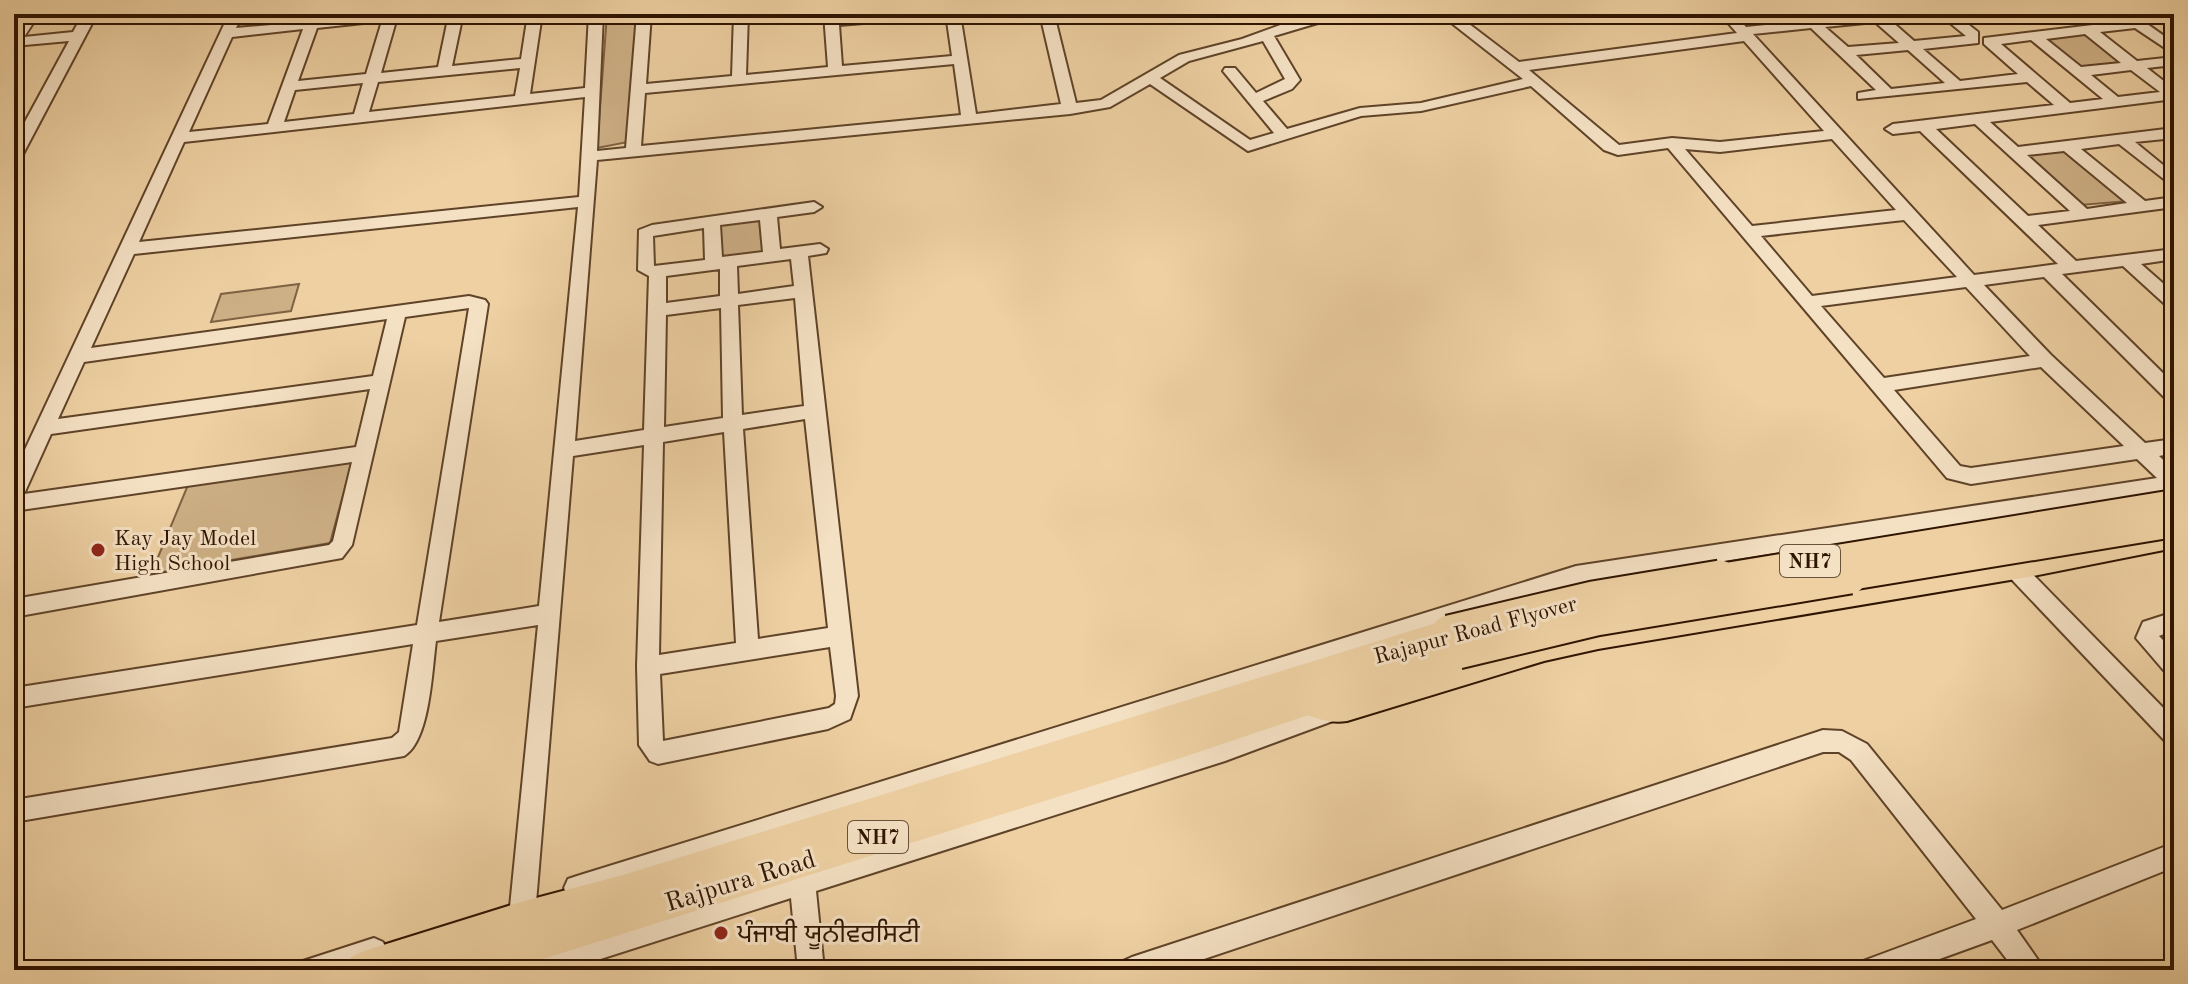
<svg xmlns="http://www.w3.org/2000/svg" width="2188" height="984" viewBox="0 0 2188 984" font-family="'Old Standard TT','Noto Sans Gurmukhi',serif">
  <rect width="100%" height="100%" fill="#eed0a2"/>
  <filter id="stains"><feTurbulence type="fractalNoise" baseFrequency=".0025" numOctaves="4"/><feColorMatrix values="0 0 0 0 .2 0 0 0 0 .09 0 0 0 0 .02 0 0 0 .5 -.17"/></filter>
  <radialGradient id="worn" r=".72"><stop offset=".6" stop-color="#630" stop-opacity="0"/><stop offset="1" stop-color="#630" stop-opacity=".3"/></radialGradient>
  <g fill="#ceb086" stroke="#7e6243" stroke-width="2">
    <path d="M 242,14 L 386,14 L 236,29 Z"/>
    <path d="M 607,14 L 637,14 L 628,142 L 597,148 Z"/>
    <path d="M 2086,32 L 2123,62 L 2078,67 L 2040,37 Z"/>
    <path d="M 2067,148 L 2129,201 L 2080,205 L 2020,154 Z"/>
    <path d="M 760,217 L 768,254 L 722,259 L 718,223 Z"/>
    <path d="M 299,284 L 291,311 L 211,322 L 221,294 Z"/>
    <path d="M 352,462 L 330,543 L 151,574 L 188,485 Z"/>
  </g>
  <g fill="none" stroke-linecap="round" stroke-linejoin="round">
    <g stroke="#5f4328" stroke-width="4">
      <g id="minor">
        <path d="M 25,14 L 39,14 L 24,37 L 73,32 L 83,14 L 97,14 L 22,156 L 14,161 L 14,142 L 69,41 L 14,46 L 14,31 Z"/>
        <path d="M 229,14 L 243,14 L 236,28 L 398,14 L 381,73 L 438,67 L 449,14 L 463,14 L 452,66 L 521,59 L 528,14 L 542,14 L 530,94 L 585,88 L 589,14 L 603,14 L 597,151 L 626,148 L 637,14 L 651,14 L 646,84 L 732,76 L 734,14 L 748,14 L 746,75 L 828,67 L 824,14 L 838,14 L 838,17 L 932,14 L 925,18 L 839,25 L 842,66 L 952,56 L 946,14 L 960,14 L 976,114 L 1061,104 L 1040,14 L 1054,14 L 1076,103 L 1101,100 L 1179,55 L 1242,39 L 1283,24 L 1324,14 L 1348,14 L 1274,36 L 1300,80 L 1292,89 L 1263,101 L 1287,129 L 1360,108 L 1421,103 L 1523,79 L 1440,14 L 1456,14 L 1519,62 L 1737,33 L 1720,14 L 1734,14 L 1746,27 L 1870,14 L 1917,14 L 1910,18 L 1890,20 L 1914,41 L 1966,36 L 1939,14 L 1955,14 L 1978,32 L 1978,43 L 1923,49 L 1960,81 L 2018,74 L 1984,44 L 1984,38 L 2126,21 L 2122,14 L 2133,14 L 2174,43 L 2174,54 L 2135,28 L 2100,32 L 2137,61 L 2174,57 L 2174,65 L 2147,68 L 2174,89 L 2174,99 L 1990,122 L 2018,147 L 2174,128 L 2174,138 L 2135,142 L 2174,174 L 2174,187 L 2119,144 L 2081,149 L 2145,201 L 2174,197 L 2174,207 L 2038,225 L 2076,261 L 2174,249 L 2174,259 L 2141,264 L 2174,293 L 2174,309 L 2168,307 L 2123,266 L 2062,274 L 2174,384 L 2174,402 L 2167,400 L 2044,277 L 1984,285 L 2051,355 L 2145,443 L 2174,439 L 2174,453 L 2159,456 L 2174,470 L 2174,491 L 1576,584 L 577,900 L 568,897 L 564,888 L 568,879 L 577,876 L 1576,566 L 2157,478 L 2137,459 L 1971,484 L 1947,478 L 1668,148 L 1618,155 L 1604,150 L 1531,86 L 1421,111 L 1361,116 L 1248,151 L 1150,84 L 1110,107 L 1070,114 L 597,160 L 575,441 L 644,430 L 649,276 L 638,270 L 639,230 L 652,225 L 814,202 L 822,207 L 814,212 L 777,217 L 780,249 L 820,244 L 828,249 L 826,253 L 808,256 L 858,696 L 850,719 L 828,729 L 658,764 L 650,761 L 639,745 L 637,666 L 644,445 L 573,456 L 534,927 L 530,936 L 521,940 L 512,936 L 508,927 L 538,625 L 436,641 C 432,670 430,741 404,756 L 14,822 L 14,800 L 392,738 L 399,732 L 413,644 L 14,708 L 14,688 L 417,625 L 469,308 L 405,317 L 352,545 L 342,558 L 14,617 L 14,599 L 329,545 L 333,541 L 352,462 L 14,511 L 14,473 ZM 382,21 L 366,74 L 298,81 L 317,28 ZM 1875,22 L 1899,43 L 1848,47 L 1825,27 ZM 1811,28 L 1876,90 L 1858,93 L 1858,99 L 2027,82 L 2054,105 L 1893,124 L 1885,129 L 1893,134 L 1920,131 L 2058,264 L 1974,275 L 1753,34 ZM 303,29 L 268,124 L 189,132 L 232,37 ZM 2085,34 L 2121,63 L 2081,67 L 2046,39 ZM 2031,40 L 2103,99 L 2070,103 L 2001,44 ZM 1263,41 L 1285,79 L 1256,93 L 1235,68 L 1225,68 L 1223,71 L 1274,133 L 1250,140 L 1160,78 L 1189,61 ZM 1744,41 L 1824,131 L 1720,142 L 1672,138 L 1619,145 L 1529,70 ZM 1908,50 L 1945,83 L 1891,89 L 1856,55 ZM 954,64 L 961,115 L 641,146 L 645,93 ZM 520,68 L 515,96 L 369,112 L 378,82 ZM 2131,70 L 2160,92 L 2118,97 L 2091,75 ZM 363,83 L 354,114 L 284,122 L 295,90 ZM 585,97 L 579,197 L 139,242 L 184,142 ZM 1975,124 L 2070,211 L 2028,216 L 1936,129 ZM 1832,139 L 1896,210 L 1752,226 L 1685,149 L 1720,152 ZM 2064,151 L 2127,203 L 2087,209 L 2027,155 ZM 578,207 L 539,606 L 439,622 L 488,304 L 485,300 L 469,296 L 91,348 L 134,254 ZM 760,220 L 763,252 L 722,257 L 720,225 ZM 1904,220 L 1957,277 L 1812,296 L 1761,236 ZM 704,228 L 705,260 L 654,266 L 653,236 ZM 791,259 L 794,286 L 738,294 L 737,266 ZM 720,269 L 720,296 L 666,303 L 666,276 ZM 1966,287 L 2030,356 L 1884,378 L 1821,306 ZM 795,298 L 804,406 L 742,415 L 738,305 ZM 721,308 L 723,418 L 664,427 L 666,315 ZM 387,319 L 373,376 L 58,419 L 84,362 ZM 2041,367 L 2124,446 L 1971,468 L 1960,466 L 1894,390 ZM 370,389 L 356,447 L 24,494 L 51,434 ZM 805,419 L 828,628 L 758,639 L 743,429 ZM 724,432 L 736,643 L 659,655 L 663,442 ZM 830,647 L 836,696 L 835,704 L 829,708 L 663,741 L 660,674 Z"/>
        <path d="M 2005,551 L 2012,553 L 2174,719 L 2174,746 L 2166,742 L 1998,565 L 1995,559 L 1998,553 Z"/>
        <path d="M 2174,612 L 2174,630 L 2159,636 L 2174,651 L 2174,676 L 2166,673 L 2136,638 L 2143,622 Z"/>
        <path d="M 1333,701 L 1341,704 L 1344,711 L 1341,718 L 1225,761 L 816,891 L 824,970 L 798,970 L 791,898 L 566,970 L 511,970 L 515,961 L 524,957 L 789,875 L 792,863 L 801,860 L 812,868 L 1225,739 Z"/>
        <path d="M 1823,730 L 1842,731 L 1867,744 L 2002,910 L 2174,843 L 2174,867 L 2017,930 L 2045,970 L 2015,970 L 1992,940 L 1909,970 L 1859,970 L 1863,961 L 1976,919 L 1851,760 L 1839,752 L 1823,752 L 1171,970 L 1119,970 L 1123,961 L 1132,957 Z"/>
        <path d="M 374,938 L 383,942 L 387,951 L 383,960 L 355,970 L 299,970 L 303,961 Z"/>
      </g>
    </g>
    <g stroke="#2f1400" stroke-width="4">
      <path id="major" d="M 2174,528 L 2174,548 L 2028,577 L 1598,649 L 1544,661 L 1347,721 C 1328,724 1313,717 1295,711 L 1291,702 L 1295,693 C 1312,687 1329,699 1347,697 L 1544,639 L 1598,627 L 2028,557 Z"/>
    </g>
    <g stroke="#2f1400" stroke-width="4">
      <path id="highway" d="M 1449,619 L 1460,623 L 1464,632 L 1461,640 L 1469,643 L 1474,652 L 1469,661 L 1184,757 L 508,970 L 430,970 L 432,967 L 422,970 L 345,970 L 351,957 L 364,951 L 521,902 L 623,875 Z"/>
    </g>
    <use href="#minor" fill="#f4e0c3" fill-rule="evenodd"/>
    <use href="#major" fill="#eed0a2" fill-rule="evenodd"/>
    <use href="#highway" fill="#eed0a2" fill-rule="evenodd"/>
    <g stroke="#2f1400" stroke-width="30" stroke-linecap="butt">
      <g id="highway-bridge-far1">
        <path d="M 1708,579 L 2174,503"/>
        <path d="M 1838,579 L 2174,524"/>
      </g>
    </g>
    <g stroke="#2f1400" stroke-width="37" stroke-linecap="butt">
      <g id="highway-bridge">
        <path d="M 1449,632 L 1593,598 L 1720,577"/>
        <path d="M 1458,652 L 1596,619 L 1850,577"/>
      </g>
    </g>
    <use href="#highway-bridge-far1" stroke="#eed0a2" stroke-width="26"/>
    <use href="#highway-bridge" stroke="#eed0a2" stroke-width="33"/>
  </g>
  <g fill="#8f2418" stroke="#f4e0c3" stroke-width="3">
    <circle cx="98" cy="550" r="8"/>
    <circle cx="721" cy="933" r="8"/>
  </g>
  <g text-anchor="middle" stroke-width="6" stroke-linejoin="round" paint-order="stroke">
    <g fill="#f4e0c3" stroke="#6a513a" stroke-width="2">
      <rect x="1780" y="545" width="60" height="32" rx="6"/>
      <rect x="848" y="821" width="60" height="32" rx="6"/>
    </g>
    <g font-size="20" font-weight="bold" fill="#2f1400">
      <text x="1810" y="568">NH7</text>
      <text x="878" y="844">NH7</text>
    </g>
    <g font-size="22" fill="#2f1400" stroke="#f4e0c3" text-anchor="start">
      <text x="114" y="545">Kay Jay Model<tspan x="114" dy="25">High School</tspan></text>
    </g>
    <g font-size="22" fill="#2f1400" stroke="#f4e0c3">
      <text transform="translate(1475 629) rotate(-15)" y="8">Rajapur Road Flyover</text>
    </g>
    <g font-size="26" fill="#2f1400" stroke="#f4e0c3">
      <text transform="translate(740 880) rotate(-17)" y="9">Rajpura Road</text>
    </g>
    <g font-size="26" fill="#2f1400" stroke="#f4e0c3" text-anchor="start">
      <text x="737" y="942">ਪੰਜਾਬੀ ਯੂਨੀਵਰਸਿਟੀ</text>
    </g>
  </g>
  <rect width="2188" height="984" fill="none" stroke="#eed0a2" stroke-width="48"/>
  <rect x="16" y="16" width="2156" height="952" fill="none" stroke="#2f1400" stroke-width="4"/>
  <rect x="24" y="24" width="2140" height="936" fill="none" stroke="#2f1400" stroke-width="2"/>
  <rect width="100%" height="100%" filter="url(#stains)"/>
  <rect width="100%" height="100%" fill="url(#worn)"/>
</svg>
